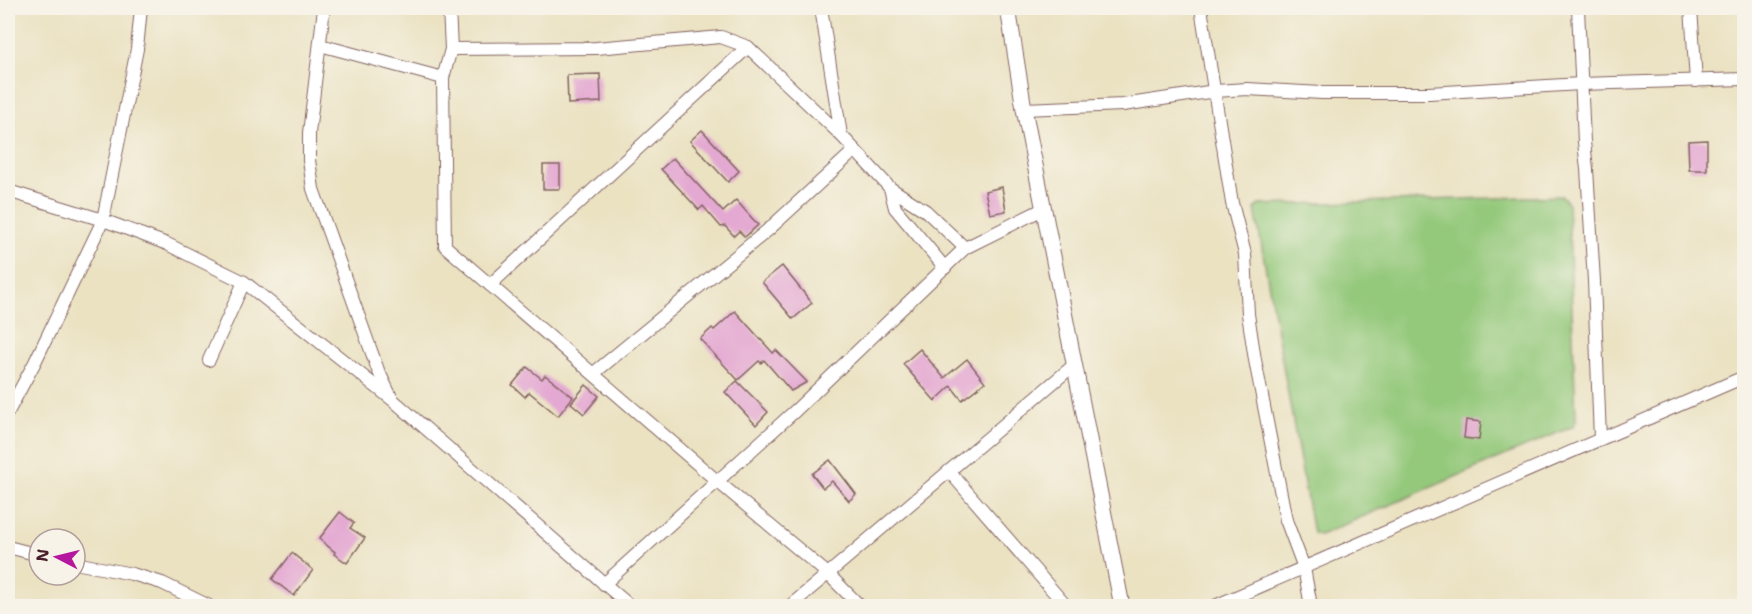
<svg xmlns="http://www.w3.org/2000/svg" width="1752" height="614" viewBox="0 0 1752 614" font-family="'Shantell Sans',sans-serif">
  <rect width="100%" height="100%" fill="#f7f3e8"/>
  <filter id="ink" filterUnits="userSpaceOnUse"><feTurbulence type="fractalNoise" baseFrequency=".0167" numOctaves="2"/><feDisplacementMap in="SourceGraphic" scale="12" xChannelSelector="R" yChannelSelector="G"/><feConvolveMatrix kernelMatrix="1 2 1 2 8 2 1 2 1" color-interpolation-filters="sRGB"/></filter>
  <filter id="wash" filterUnits="userSpaceOnUse"><feTurbulence type="fractalNoise" baseFrequency=".008" numOctaves="4" result="noise"/><feDisplacementMap in="SourceGraphic" scale="24" xChannelSelector="R" yChannelSelector="G"/><feGaussianBlur stdDeviation="1.35" result="paint"/><feColorMatrix in="noise" values="0 0 0 0 0 0 0 0 0 0 0 0 0 0 0 0 0 1.4 0 .05"/><feComposite in="paint" operator="in"/></filter>
  <g filter="url(#wash)">
    <rect width="100%" height="100%" fill="#ebe2c2"/>
    <path fill="#94c97b" stroke="#6f7453" stroke-width="1.5" d="M 1562,196 L 1568,202 L 1576,420 L 1574,426 L 1320,535 L 1313,533 L 1255,209 L 1259,205 Z"/>
    <g id="blocks">
      <g fill="#e4a9d2">
        <path d="M 600,74 L 601,102 L 568,104 L 567,75 Z"/>
        <path d="M 702,130 L 739,171 L 728,182 L 690,141 Z"/>
        <path d="M 1707,140 L 1707,170 L 1689,170 L 1688,141 Z"/>
        <path d="M 673,158 L 723,212 L 736,200 L 758,225 L 745,237 L 739,231 L 734,236 L 725,226 L 721,227 L 703,206 L 699,210 L 661,169 Z"/>
        <rect x="543" y="165" width="17" height="24"/>
        <path d="M 1002,187 L 1006,211 L 990,214 L 985,191 Z"/>
        <path d="M 782,266 L 812,303 L 793,319 L 762,282 Z"/>
        <path d="M 735,311 L 773,353 L 776,350 L 807,382 L 791,391 L 764,360 L 761,363 L 759,361 L 738,380 L 700,339 L 712,328 L 714,330 Z"/>
        <path d="M 920,349 L 944,378 L 967,359 L 985,382 L 962,400 L 951,386 L 935,401 L 903,364 Z"/>
        <path d="M 527,367 L 542,379 L 545,375 L 573,397 L 558,416 L 529,392 L 525,397 L 512,385 Z"/>
        <path d="M 737,381 L 768,412 L 756,425 L 725,392 Z"/>
        <path d="M 586,385 L 599,396 L 584,414 L 571,403 Z"/>
        <path d="M 1466,420 L 1481,422 L 1479,440 L 1464,438 Z"/>
        <path d="M 830,460 L 856,494 L 849,501 L 832,481 L 823,488 L 812,474 Z"/>
        <path d="M 340,512 L 354,523 L 350,528 L 365,538 L 347,563 L 334,554 L 335,552 L 319,539 Z"/>
        <path d="M 292,553 L 313,570 L 294,596 L 272,579 Z"/>
      </g>
    </g>
  </g>
  <g filter="url(#ink)">
    <use href="#blocks" fill-opacity="0" stroke="#826360" stroke-width="1.5"/>
    <g fill="none" stroke-linecap="round" stroke-linejoin="round">
      <g stroke="#826360" stroke-width="14">
        <g id="minor">
          <path d="M 324,8 L 309,133 L 309,160 L 313,189 L 378,370 L 391,397"/>
          <path d="M 449,8 L 451,49 L 443,78 L 445,246 L 717,481 L 828,574 L 860,606"/>
          <path d="M 821,8 L 841,135"/>
          <path d="M 1201,8 L 1232,203 L 1245,254 L 1248,314 L 1255,360 L 1286,520 L 1304,568 L 1311,606"/>
          <path d="M 1578,8 L 1584,142 L 1587,169 L 1594,281 L 1600,439"/>
          <path d="M 1691,8 L 1696,81"/>
          <path d="M 320,45 L 443,78"/>
          <path d="M 451,49 L 596,48 L 721,37 L 748,47 L 841,135 L 890,188 L 926,211 L 965,248"/>
          <path d="M 1024,109 L 1123,105 L 1215,91 L 1247,89 L 1322,93 L 1429,93 L 1581,84 L 1744,79"/>
          <path d="M 890,188 L 895,208 L 945,268"/>
          <path d="M 8,191 L 103,220 L 167,244 L 244,282 L 393,400 L 630,606"/>
          <path d="M 490,285 L 748,47"/>
          <path d="M 209,360 L 244,282"/>
          <path d="M 594,373 L 768,230 L 854,151"/>
          <path d="M 8,412 L 35,362 L 103,220 L 137,49 L 141,8"/>
          <path d="M 949,471 L 1066,606"/>
          <path d="M 8,547 L 39,555"/>
          <path d="M 75,563 L 132,574 L 162,583 L 209,606"/>
          <path d="M 604,584 L 796,410 L 965,248 L 1043,209"/>
          <path d="M 790,606 L 1074,365"/>
          <path d="M 1215,606 L 1744,377"/>
        </g>
      </g>
      <g stroke="#826360" stroke-width="17">
        <path id="tertiary" d="M 1008,8 L 1024,109 L 1122,606"/>
      </g>
      <use href="#minor" stroke="#fff" stroke-width="12"/>
      <use href="#tertiary" stroke="#fff" stroke-width="15"/>
    </g>
  </g>
  <rect width="1752" height="614" fill="none" stroke="#f7f3e8" stroke-width="30"/>
  <g transform="translate(57 557) rotate(277)"><circle r="28" fill="#f7f3e8" stroke="#b29e9c" stroke-width="1.5"/>
  <path d="M0-4.5L10 22L0 15L-10 22Z" fill="#b5179e"/>
  <text y="-9" font-size="16" font-weight="bold" text-anchor="middle" fill="#4a1f2b">N</text>
  </g>
</svg>
